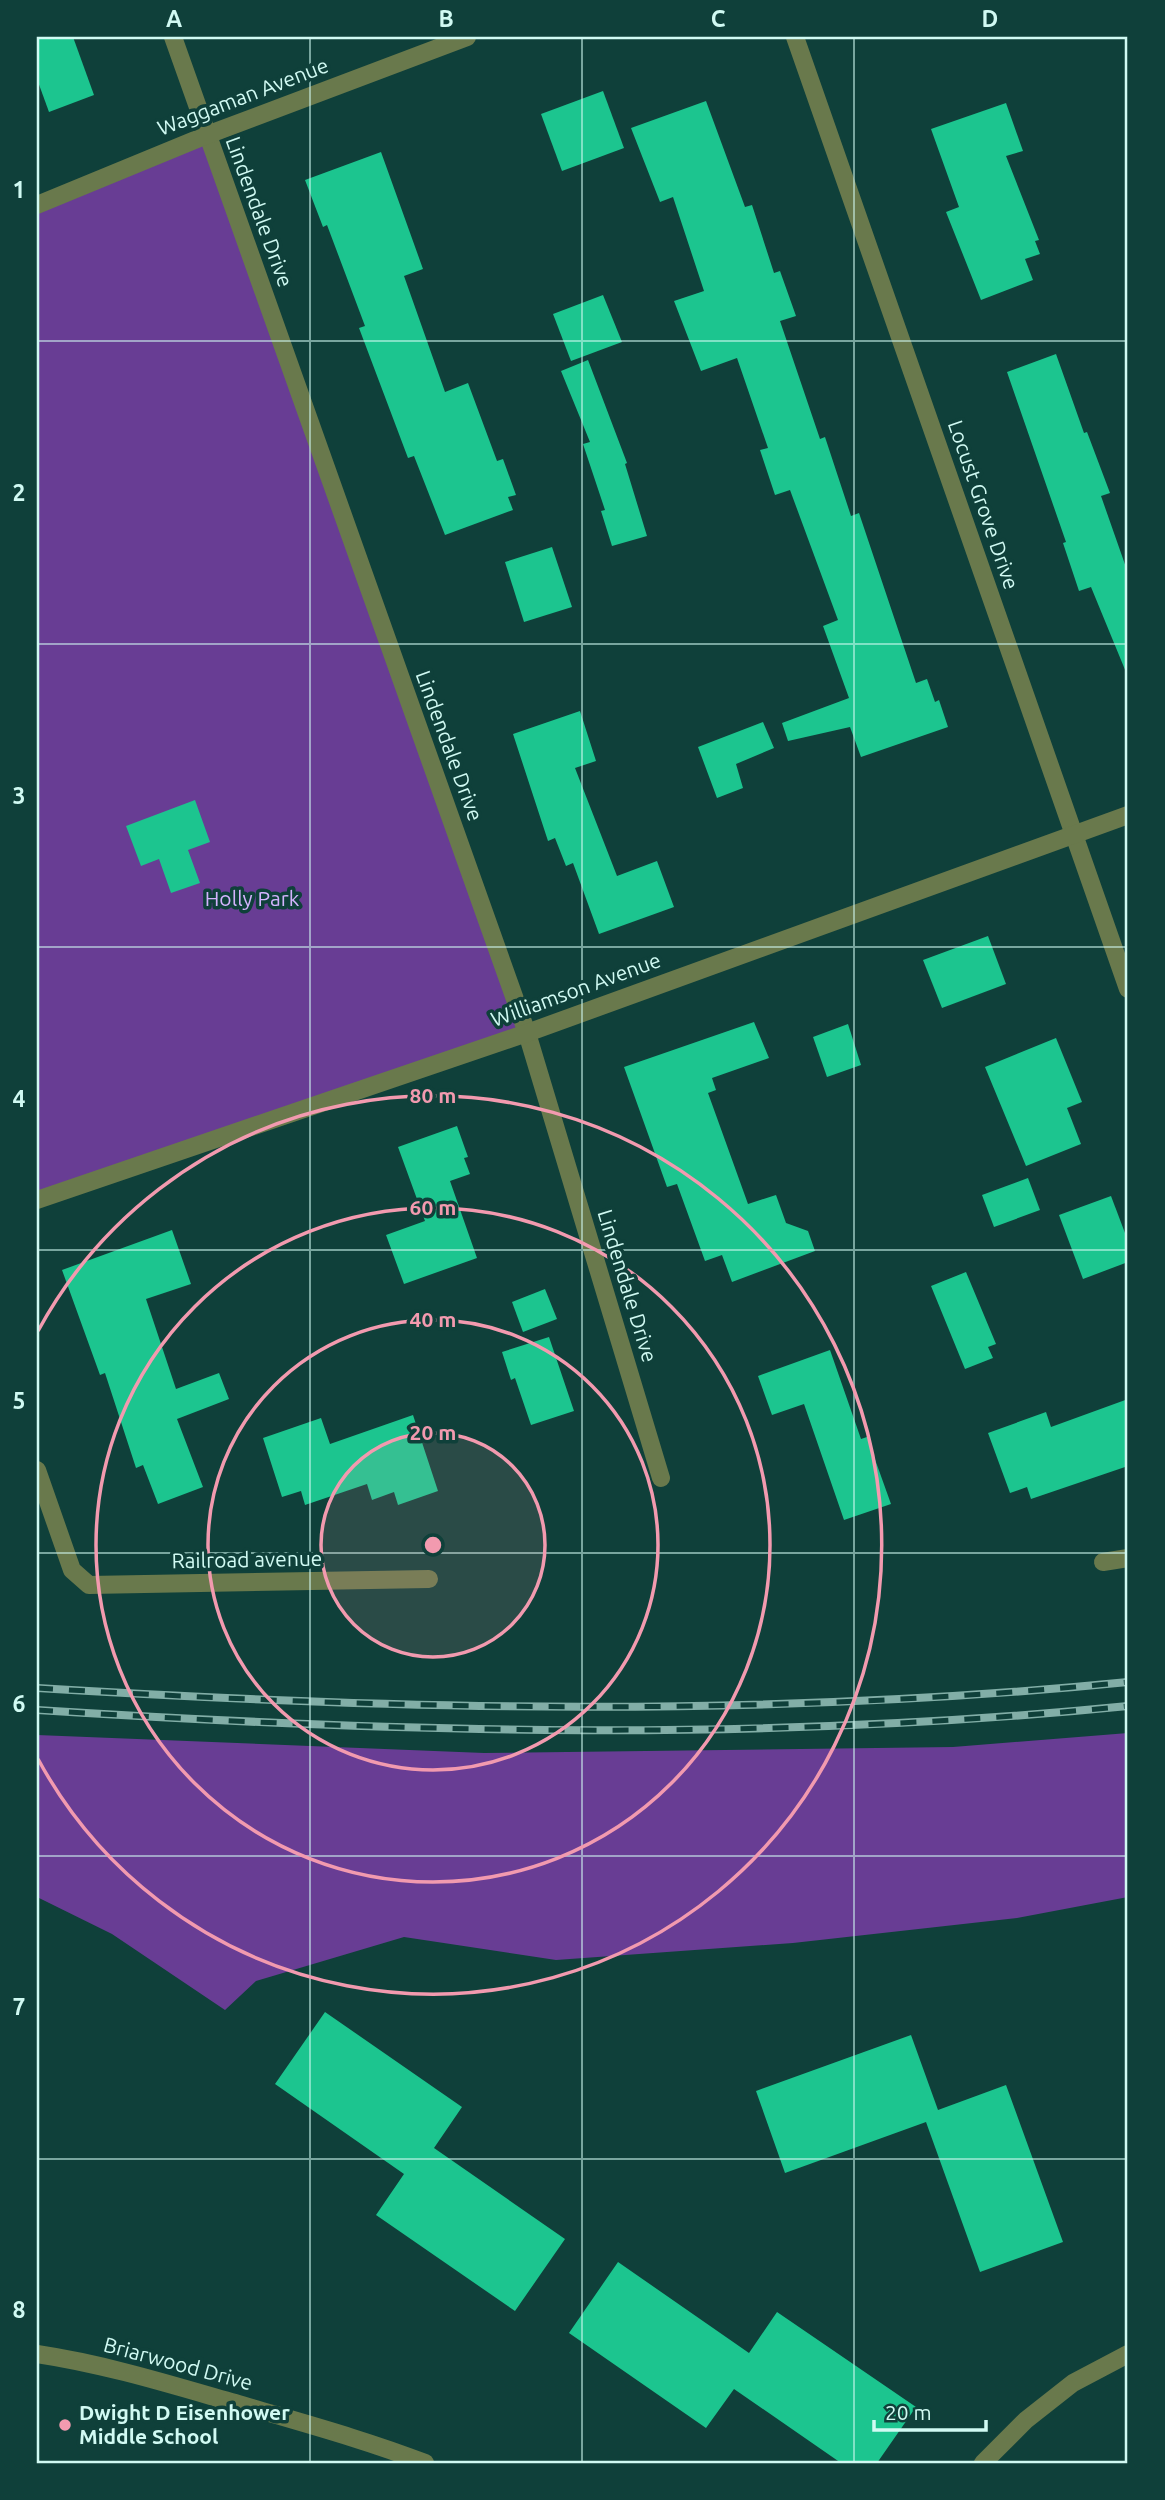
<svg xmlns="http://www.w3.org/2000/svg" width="1165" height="2500" viewBox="0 0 1165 2500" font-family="Ubuntu,sans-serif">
  <rect width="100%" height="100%" fill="#0f403a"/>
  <g fill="#683d94">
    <path d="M 207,135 L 527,1033 L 37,1200 L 37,201 Z"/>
    <path d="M 1128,1733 L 1128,1897 L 1017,1918 L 793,1943 L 556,1960 L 404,1937 L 256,1981 L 225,2010 L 112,1934 L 37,1897 L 37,1735 L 484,1753 L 953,1747 Z"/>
  </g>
  <g fill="#1cc58f">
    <path d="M 37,37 L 73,37 L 94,95 L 49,112 L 37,79 Z"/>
    <path d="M 603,91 L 624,148 L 562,171 L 541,114 Z"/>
    <path d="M 706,101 L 745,207 L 752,205 L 774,273 L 780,271 L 796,316 L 780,321 L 820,439 L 825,437 L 851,516 L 859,513 L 916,683 L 927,679 L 935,702 L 939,700 L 948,727 L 861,757 L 850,727 L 788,741 L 782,723 L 849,698 L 823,626 L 838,620 L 790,490 L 775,495 L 760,450 L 768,448 L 737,358 L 701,371 L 674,301 L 704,291 L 673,197 L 660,202 L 631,128 Z"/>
    <path d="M 1006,103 L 1023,151 L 1006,156 L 1039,240 L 1035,241 L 1040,254 L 1025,259 L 1033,280 L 981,300 L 946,212 L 959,207 L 931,129 Z"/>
    <path d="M 381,152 L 423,269 L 404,276 L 445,392 L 468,383 L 497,461 L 503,459 L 516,495 L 508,497 L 513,510 L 445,535 L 414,456 L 408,458 L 359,328 L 365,326 L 327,225 L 323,227 L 305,180 Z"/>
    <path d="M 603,295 L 622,342 L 571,361 L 553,314 Z"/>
    <path d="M 1056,354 L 1084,433 L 1087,432 L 1110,493 L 1101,496 L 1128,573 L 1128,677 L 1091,587 L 1079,591 L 1063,543 L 1066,542 L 1007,372 Z"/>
    <path d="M 588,360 L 627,463 L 625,464 L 647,536 L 612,546 L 601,511 L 605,510 L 583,444 L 590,442 L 561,371 Z"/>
    <path d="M 552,547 L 572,607 L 524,622 L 505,562 Z"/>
    <path d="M 580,711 L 596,761 L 575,768 L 617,876 L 657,861 L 674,907 L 599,934 L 573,863 L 566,866 L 555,838 L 548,841 L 513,734 Z"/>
    <path d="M 763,722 L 774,748 L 736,764 L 743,788 L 717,798 L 698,747 Z"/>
    <path d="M 195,800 L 210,842 L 188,850 L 200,883 L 171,893 L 159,859 L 141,866 L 126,826 Z"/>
    <path d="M 988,936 L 1006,984 L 942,1008 L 923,960 Z"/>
    <path d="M 754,1022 L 769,1058 L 712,1078 L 716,1090 L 708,1093 L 748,1204 L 776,1195 L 786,1223 L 808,1231 L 815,1251 L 732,1282 L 722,1255 L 705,1261 L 677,1184 L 667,1187 L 624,1067 Z"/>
    <path d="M 848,1024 L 861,1065 L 827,1077 L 813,1037 Z"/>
    <path d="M 1056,1038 L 1082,1102 L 1067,1108 L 1081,1144 L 1026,1166 L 985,1067 Z"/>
    <path d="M 457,1126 L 468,1157 L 464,1158 L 470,1174 L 450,1181 L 477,1258 L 404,1284 L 386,1235 L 425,1221 L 398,1147 Z"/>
    <path d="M 1028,1178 L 1040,1210 L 994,1227 L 982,1195 Z"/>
    <path d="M 1111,1196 L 1128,1241 L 1128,1262 L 1083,1279 L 1059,1215 Z"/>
    <path d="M 172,1230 L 191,1284 L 146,1299 L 176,1389 L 219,1373 L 229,1399 L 177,1419 L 203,1487 L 158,1504 L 143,1465 L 136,1468 L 105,1373 L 100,1375 L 62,1270 Z"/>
    <path d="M 966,1272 L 996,1344 L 988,1347 L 993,1358 L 965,1369 L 931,1286 Z"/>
    <path d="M 545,1289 L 557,1319 L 523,1332 L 512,1302 Z"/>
    <path d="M 549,1337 L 574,1411 L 531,1425 L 515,1378 L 511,1380 L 502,1352 Z"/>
    <path d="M 830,1350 L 861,1439 L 867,1437 L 891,1504 L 844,1520 L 804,1404 L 772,1415 L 758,1376 Z"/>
    <path d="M 1128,1399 L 1128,1466 L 1031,1499 L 1027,1487 L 1010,1493 L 988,1433 L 1046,1412 L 1051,1427 Z"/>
    <path d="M 413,1415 L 438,1491 L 398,1505 L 394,1492 L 372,1500 L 367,1484 L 305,1505 L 301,1491 L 282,1497 L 263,1438 L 321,1418 L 330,1444 Z"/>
    <path d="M 325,2012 L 462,2107 L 434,2148 L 565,2239 L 515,2311 L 376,2215 L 404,2174 L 275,2084 Z"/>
    <path d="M 911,2035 L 938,2110 L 1006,2085 L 1063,2242 L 980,2272 L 926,2122 L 785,2173 L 756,2091 Z"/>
    <path d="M 618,2262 L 749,2353 L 777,2312 L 916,2407 L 877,2463 L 841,2463 L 734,2389 L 706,2428 L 569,2333 Z"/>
  </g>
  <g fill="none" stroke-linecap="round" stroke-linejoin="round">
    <g stroke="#69794c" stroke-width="18">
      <path d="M 173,37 L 527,1033 L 661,1478"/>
      <path d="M 795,37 L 1128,989"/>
      <path d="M 37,205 L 207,135 L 467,37"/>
      <path d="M 37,1200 L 527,1033 L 1128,815"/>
      <path d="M 37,1470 L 72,1570 L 89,1585 L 429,1579"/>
      <path d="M 1103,1562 L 1128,1558"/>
      <path d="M 37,2354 C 104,2364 169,2384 235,2403 C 299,2422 363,2439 425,2463"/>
      <path d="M 983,2463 L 1026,2420 L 1073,2383 L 1128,2354"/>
    </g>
    <g stroke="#82aea7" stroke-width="8">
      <g id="rail">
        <path d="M 37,1688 C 400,1710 766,1718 1128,1682"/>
        <path d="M 37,1710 C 399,1733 766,1742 1128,1706"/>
      </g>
    </g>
    <use href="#rail" stroke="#0f403a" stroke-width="5" stroke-dasharray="16" stroke-linecap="butt"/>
  </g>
  <path fill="none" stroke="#d1faf3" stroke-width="2" stroke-opacity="0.55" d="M 310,37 L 310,2463M 582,37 L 582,2463M 854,37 L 854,2463M 37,341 L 1128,341M 37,644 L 1128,644M 37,947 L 1128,947M 37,1250 L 1128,1250M 37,1553 L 1128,1553M 37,1856 L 1128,1856M 37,2159 L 1128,2159"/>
  <circle cx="433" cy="1545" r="112" fill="#f29aaf" fill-opacity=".12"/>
  <g fill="none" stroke="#f29aaf" stroke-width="3.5">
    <circle cx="433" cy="1545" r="112"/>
    <circle cx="433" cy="1545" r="225"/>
    <circle cx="433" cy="1545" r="337"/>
    <path d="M38 1331A449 449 0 1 1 38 1759"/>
  </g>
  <circle fill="#f29aaf" stroke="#0f403a" stroke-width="2.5" cx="65" cy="2425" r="7"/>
  <g text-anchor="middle" stroke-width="7" stroke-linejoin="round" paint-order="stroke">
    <g font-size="21" fill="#d1faf3" stroke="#0f403a">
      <text transform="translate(243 97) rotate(-21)" y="7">Waggaman Avenue</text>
      <text transform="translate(259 212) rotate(70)" y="7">Lindendale Drive</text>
      <text transform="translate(983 505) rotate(71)" y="7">Locust Grove Drive</text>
      <text transform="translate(449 746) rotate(70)" y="7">Lindendale Drive</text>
      <text transform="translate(576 990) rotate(-20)" y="7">Williamson Avenue</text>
      <text transform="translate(627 1286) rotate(73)" y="7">Lindendale Drive</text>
      <text transform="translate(247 1560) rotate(-1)" y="7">Railroad avenue</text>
      <text transform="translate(178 2364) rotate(15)" y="7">Briarwood Drive</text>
    </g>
    <g font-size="21" fill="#d4b3fe" stroke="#0f403a">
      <text x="252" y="906">Holly Park</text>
    </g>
    <g font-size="21" font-weight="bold" fill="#d1faf3" stroke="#0f403a" text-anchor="start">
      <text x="79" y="2420">Dwight D Eisenhower<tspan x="79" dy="24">Middle School</tspan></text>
    </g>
  </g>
  <circle cx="433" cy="1545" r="10" fill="#f29aaf" stroke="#0f403a" stroke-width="3.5"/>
  <g font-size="21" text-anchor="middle" font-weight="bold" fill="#f29aaf" stroke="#0f403a" stroke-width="7" stroke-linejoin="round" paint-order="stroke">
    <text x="433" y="1103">80 m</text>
    <text x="433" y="1215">60 m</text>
    <text x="433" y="1327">40 m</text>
    <text x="433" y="1440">20 m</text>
  </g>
  <rect width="1165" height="2500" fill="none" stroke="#0f403a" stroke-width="77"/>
  <path d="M874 2420v10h112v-10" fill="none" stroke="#d1faf3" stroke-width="3.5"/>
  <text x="885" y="2420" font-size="21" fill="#d1faf3" stroke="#0f403a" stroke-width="5" paint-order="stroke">20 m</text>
  <rect x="38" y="38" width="1088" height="2424" fill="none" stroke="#d1faf3" stroke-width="2.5"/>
  <g font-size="23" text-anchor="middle" font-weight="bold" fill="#d1faf3">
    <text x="174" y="27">A</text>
    <text x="446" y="27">B</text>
    <text x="718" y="27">C</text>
    <text x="990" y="27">D</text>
    <text x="19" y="198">1</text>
    <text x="19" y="501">2</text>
    <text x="19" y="804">3</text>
    <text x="19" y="1107">4</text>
    <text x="19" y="1409">5</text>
    <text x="19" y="1712">6</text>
    <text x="19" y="2015">7</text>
    <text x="19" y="2318">8</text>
  </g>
</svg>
